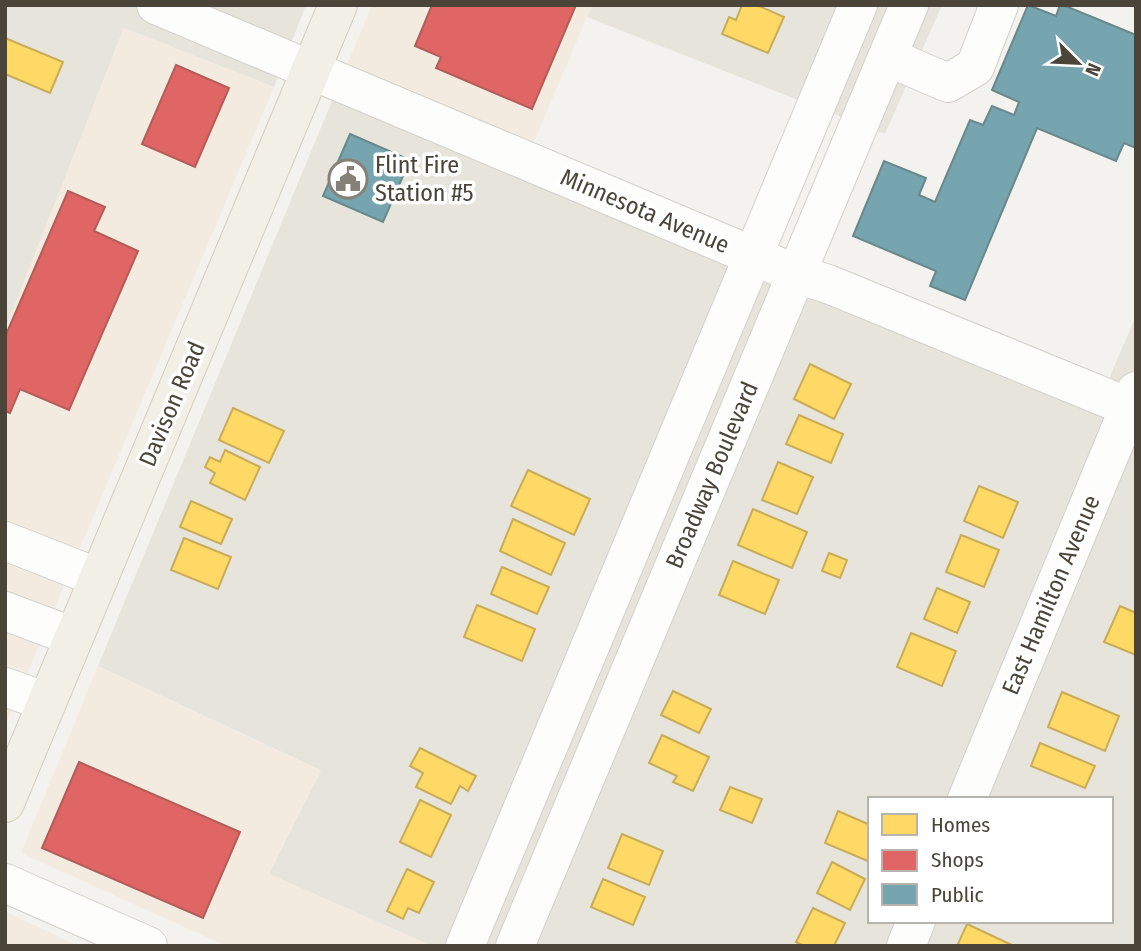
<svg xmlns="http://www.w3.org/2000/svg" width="1141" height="951" viewBox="0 0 1141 951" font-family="'Fira Sans Condensed',sans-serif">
  <rect width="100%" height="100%" fill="#f4f2ee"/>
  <g fill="#e7e4dc" fill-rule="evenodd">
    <path d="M 5,5 L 306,5 L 274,87 L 124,28 L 5,330 Z"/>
    <path d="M 592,5 L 942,5 L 885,134 L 587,17 Z"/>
    <path d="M 346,67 L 1107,383 L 1136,316 L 1136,946 L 432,946 L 269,874 L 320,770 L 98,666 ZM 870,799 L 1111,799 L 1111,921 L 870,921 Z"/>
  </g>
  <g fill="#f3ebdf">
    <path d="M 372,5 L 592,5 L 533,144 L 346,67 Z"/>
    <path d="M 124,28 L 274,87 L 5,726 L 5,330 Z"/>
    <path d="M 98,666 L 321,771 L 269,874 L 432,946 L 226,946 L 21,853 Z"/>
    <path d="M 5,911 L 78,946 L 5,946 Z"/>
  </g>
  <g fill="#ffd966" stroke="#c9ac58" stroke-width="2">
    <path d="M 742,5 L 757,5 L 784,17 L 768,53 L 722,34 L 729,17 L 736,20 Z"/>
    <path d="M 5,38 L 63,62 L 50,93 L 5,74 Z"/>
    <path d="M 810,364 L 851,384 L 834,419 L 794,399 Z"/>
    <path d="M 233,408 L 284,431 L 269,463 L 219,440 Z"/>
    <path d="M 799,415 L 843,434 L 831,463 L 786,444 Z"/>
    <path d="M 225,450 L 260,467 L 245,500 L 210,483 L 215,473 L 205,467 L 210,457 L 220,462 Z"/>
    <path d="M 778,462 L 813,477 L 797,514 L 762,500 Z"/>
    <path d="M 528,470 L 590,499 L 574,535 L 511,506 Z"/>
    <path d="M 979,486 L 1018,502 L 1003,538 L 964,521 Z"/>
    <path d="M 191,501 L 232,519 L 221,544 L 180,527 Z"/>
    <path d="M 753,509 L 807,532 L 792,568 L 738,545 Z"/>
    <path d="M 513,519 L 565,543 L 551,575 L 500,551 Z"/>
    <path d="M 961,535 L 999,550 L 984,587 L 946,572 Z"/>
    <path d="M 184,538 L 231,557 L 218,589 L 171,570 Z"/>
    <path d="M 829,553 L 847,560 L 840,578 L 822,571 Z"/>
    <path d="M 733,561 L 779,580 L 765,614 L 719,595 Z"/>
    <path d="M 502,567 L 549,587 L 537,614 L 491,594 Z"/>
    <path d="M 937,588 L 970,602 L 957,633 L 924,619 Z"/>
    <path d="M 477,605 L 535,629 L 522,661 L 464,637 Z"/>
    <path d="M 1120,606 L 1136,613 L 1136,655 L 1104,642 Z"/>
    <path d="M 911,633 L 956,651 L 942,686 L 897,667 Z"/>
    <path d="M 673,691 L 711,709 L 699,733 L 661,715 Z"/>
    <path d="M 1062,692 L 1119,716 L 1105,751 L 1048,727 Z"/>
    <path d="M 662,735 L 709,757 L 693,791 L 673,782 L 677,776 L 649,763 Z"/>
    <path d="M 1040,743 L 1095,766 L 1085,788 L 1031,766 Z"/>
    <path d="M 420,748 L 476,776 L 468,791 L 460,786 L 451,804 L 416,787 L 423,773 L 410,766 Z"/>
    <path d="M 730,787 L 762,799 L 752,823 L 720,810 Z"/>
    <path d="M 420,800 L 451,815 L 431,857 L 400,842 Z"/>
    <path d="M 838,811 L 870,825 L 870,862 L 825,843 Z"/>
    <path d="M 622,834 L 663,851 L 649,885 L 608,868 Z"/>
    <path d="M 832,862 L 865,879 L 850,910 L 817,893 Z"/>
    <path d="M 407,869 L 434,882 L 419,913 L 408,908 L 403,919 L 387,911 Z"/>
    <path d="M 603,879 L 645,897 L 633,925 L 591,907 Z"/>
    <path d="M 813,908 L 845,923 L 834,946 L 804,946 L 796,942 Z"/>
    <path d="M 967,924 L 1014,946 L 957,946 Z"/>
  </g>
  <g fill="#e06666" stroke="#b35c58" stroke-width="2">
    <path d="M 432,5 L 576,5 L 532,109 L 436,68 L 441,57 L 415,46 Z"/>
    <path d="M 176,65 L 229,88 L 195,167 L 142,144 Z"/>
    <path d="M 68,191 L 105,207 L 94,231 L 138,251 L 69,410 L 20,389 L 10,413 L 5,411 L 5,337 Z"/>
    <path d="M 79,762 L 240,832 L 203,918 L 42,848 Z"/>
  </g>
  <g fill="#76a5af" stroke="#69888c" stroke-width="2">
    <path d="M 1028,5 L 1056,16 L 1060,5 L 1063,5 L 1136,35 L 1136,148 L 1124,143 L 1116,161 L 1037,128 L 965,300 L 930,286 L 936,271 L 853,236 L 884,161 L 926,178 L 919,195 L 935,202 L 970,120 L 983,125 L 992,106 L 1014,115 L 1019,102 L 992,90 Z"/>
    <path d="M 350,134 L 410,160 L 383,222 L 323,196 Z"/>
  </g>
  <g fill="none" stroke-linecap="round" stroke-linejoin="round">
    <g stroke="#d2d0cb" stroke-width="40">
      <g id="minor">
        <path d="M 156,5 L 796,274 L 828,284 L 1136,410"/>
        <path d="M 888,57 L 948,83 L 975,67 L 999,5"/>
        <path d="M 5,541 L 99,578"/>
        <path d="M 5,611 L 74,637"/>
        <path d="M 5,687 L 47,702"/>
        <path d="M 967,799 L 1136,391"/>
        <path d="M 5,883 L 148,946"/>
        <path d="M 465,946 L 858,5"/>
        <path d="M 515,946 L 909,5"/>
        <path d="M 906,946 L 916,921"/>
      </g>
    </g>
    <g stroke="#d6cebb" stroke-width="40">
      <path id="major" d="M 5,803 L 338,5"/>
    </g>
    <use href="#minor" stroke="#fdfdfc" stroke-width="38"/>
    <use href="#major" stroke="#f2efe6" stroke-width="38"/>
  </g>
  <defs>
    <g id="civic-ring" transform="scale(2.0125)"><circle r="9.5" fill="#fff" stroke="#868178" stroke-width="1.5"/><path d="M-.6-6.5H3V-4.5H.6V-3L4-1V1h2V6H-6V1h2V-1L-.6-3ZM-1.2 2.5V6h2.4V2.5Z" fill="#868178"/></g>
  </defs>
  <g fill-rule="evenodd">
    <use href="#civic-ring" x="348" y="179"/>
  </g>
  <g text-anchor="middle" stroke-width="7" stroke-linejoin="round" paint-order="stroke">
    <g font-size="24" fill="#4b4439" stroke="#fff" text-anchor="start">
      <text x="375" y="173">Flint Fire<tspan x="375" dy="28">Station #5</tspan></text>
    </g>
    <g font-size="24" fill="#4b4439" stroke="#fff">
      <text transform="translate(645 211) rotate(23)" y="8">Minnesota Avenue</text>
      <text transform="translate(172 404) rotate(-67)" y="8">Davison Road</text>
      <text transform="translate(712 475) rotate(-67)" y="8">Broadway Boulevard</text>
      <text transform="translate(1051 595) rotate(-67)" y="8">East Hamilton Avenue</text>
    </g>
  </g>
  <rect width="1141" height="951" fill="none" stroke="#4b4439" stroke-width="14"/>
  <rect x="868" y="797" width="245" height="126" fill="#ffffff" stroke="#b7b4b0" stroke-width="2"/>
  <rect x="882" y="814" width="35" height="21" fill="#ffd966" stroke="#b7b4b0" stroke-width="2"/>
  <text x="931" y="832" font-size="21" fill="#4b4439">Homes</text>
  <rect x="882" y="850" width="35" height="21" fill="#e06666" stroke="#b7b4b0" stroke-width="2"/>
  <text x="931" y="867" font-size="21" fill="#4b4439">Shops</text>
  <rect x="882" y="884" width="35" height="21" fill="#76a5af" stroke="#b7b4b0" stroke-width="2"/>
  <text x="931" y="902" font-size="21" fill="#4b4439">Public</text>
  <g transform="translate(1078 63) rotate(114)" stroke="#ffffff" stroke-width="5" paint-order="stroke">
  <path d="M0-5L12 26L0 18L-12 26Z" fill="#4b4439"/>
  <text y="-10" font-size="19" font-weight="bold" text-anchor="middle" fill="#4b4439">N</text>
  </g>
</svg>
